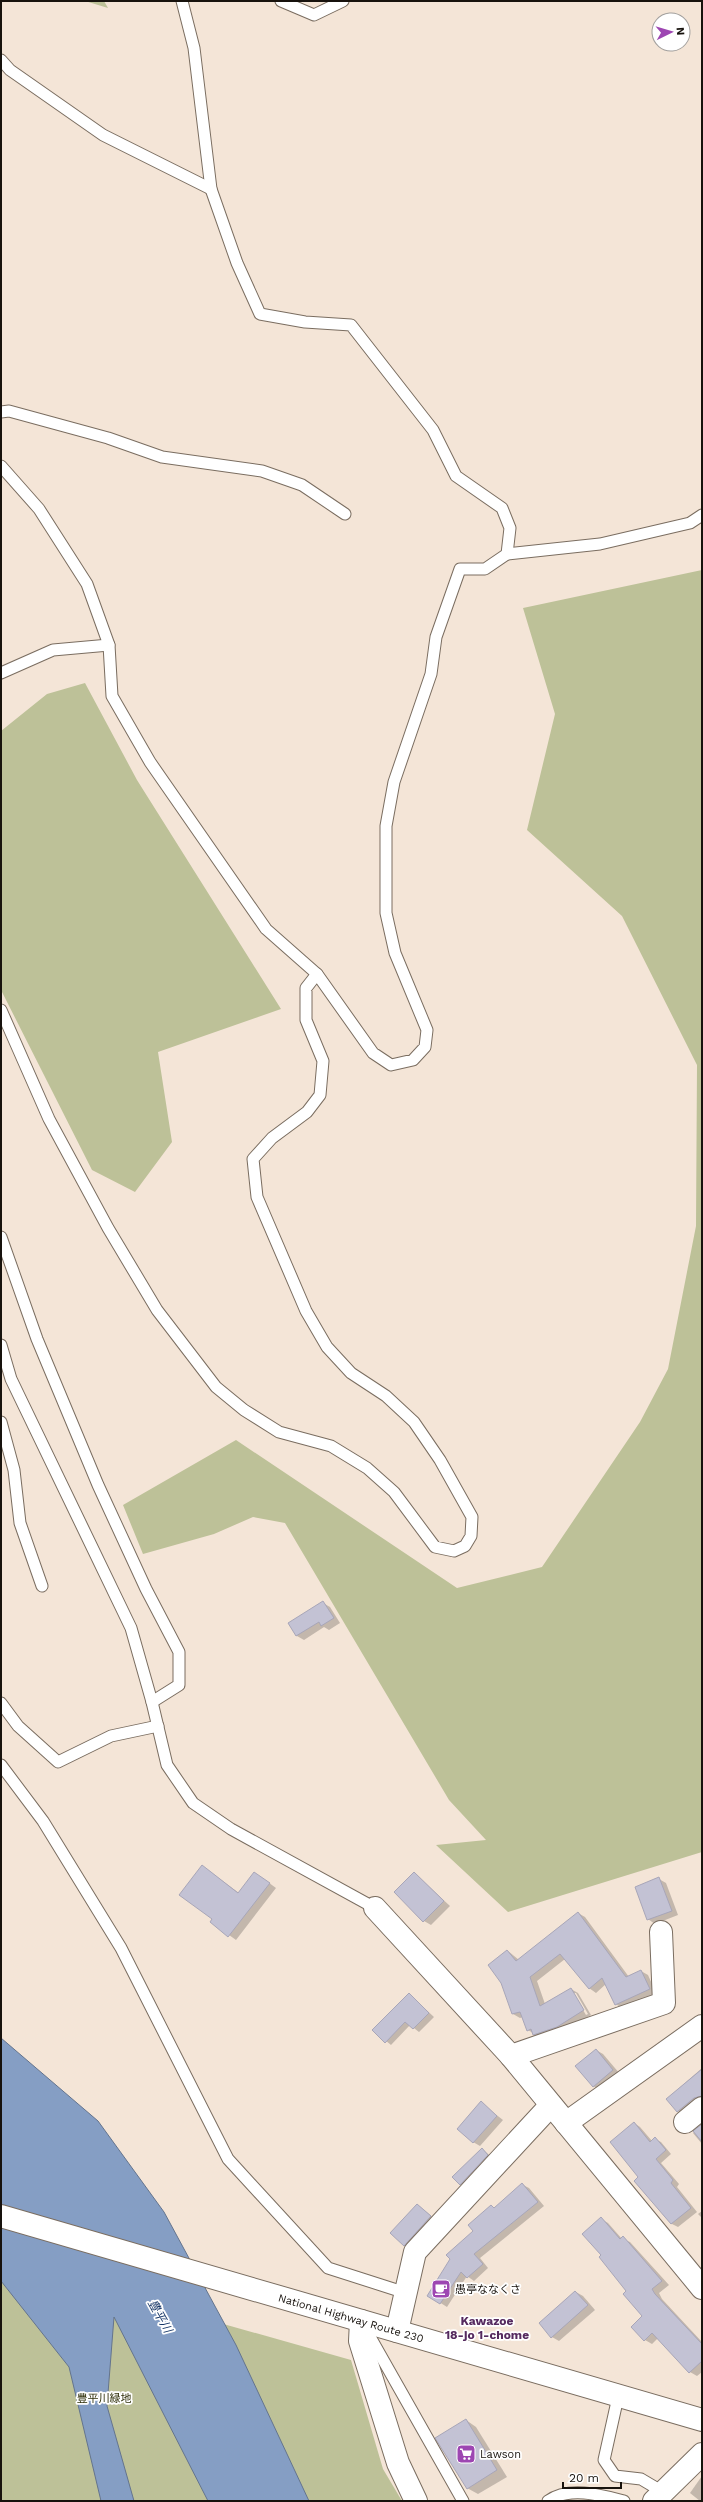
<svg xmlns="http://www.w3.org/2000/svg" width="703" height="2502" viewBox="0 0 703 2502" font-family="'Work Sans','Noto Sans JP',sans-serif">
  <rect width="100%" height="100%" fill="#f4e5d7"/>
  <g fill="#bdc198">
    <path d="M 85,1 L 104,1 L 108,8 Z"/>
    <path d="M 702,570 L 702,1852 L 508,1912 L 436,1845 L 486,1840 L 449,1800 L 285,1523 L 253,1517 L 214,1534 L 143,1554 L 123,1505 L 236,1440 L 457,1588 L 542,1567 L 640,1422 L 668,1369 L 696,1226 L 697,1065 L 622,916 L 527,830 L 555,714 L 523,608 Z"/>
    <path d="M 85,683 L 137,780 L 281,1009 L 158,1052 L 172,1142 L 135,1192 L 92,1170 L 1,990 L 1,731 L 47,694 Z"/>
    <path d="M 1,2261 L 351,2360 L 383,2469 L 402,2501 L 1,2501 Z"/>
  </g>
  <path fill="#859ec4" stroke="#64748d" d="M 1,2038 L 98,2121 L 164,2212 L 236,2345 L 309,2501 L 208,2501 L 114,2317 L 107,2406 L 134,2501 L 101,2501 L 69,2367 L 1,2281 Z"/>
  <g fill="#0003" fill-rule="evenodd">
    <path d="M 323,1603 L 330,1607 L 340,1623 L 329,1630 L 324,1627 L 304,1640 L 297,1636 L 289,1624 Z"/>
    <path d="M 202,1866 L 239,1893 L 261,1877 L 276,1888 L 236,1940 L 211,1922 L 213,1919 Z"/>
    <path d="M 414,1873 L 450,1906 L 431,1925 L 424,1921 Z"/>
    <path d="M 659,1879 L 666,1883 L 678,1915 L 655,1924 L 648,1919 Z"/>
    <path d="M 578,1913 L 585,1917 L 629,1977 L 641,1971 L 648,1975 L 656,1993 L 623,2009 L 616,2004 L 606,1984 L 596,1993 L 589,1988 L 565,1959 L 537,1981 L 545,2004 L 571,1989 L 578,1993 L 591,2015 L 564,2030 L 541,2038 L 528,2030 L 523,2017 L 520,2018 L 513,2014 L 508,1951 L 519,1960 ZM 573,1993 L 576,1993 L 588,2014 L 586,2015 Z"/>
    <path d="M 409,1994 L 434,2017 L 419,2032 L 410,2025 L 391,2045 L 373,2030 Z"/>
    <path d="M 596,2050 L 603,2054 L 620,2074 L 600,2090 L 593,2086 Z"/>
    <path d="M 702,2068 L 702,2103 L 685,2116 L 678,2111 L 667,2099 Z"/>
    <path d="M 481,2103 L 503,2120 L 480,2146 L 473,2142 Z"/>
    <path d="M 634,2123 L 640,2127 L 652,2141 L 655,2139 L 661,2142 L 671,2154 L 661,2163 L 679,2184 L 677,2187 L 697,2212 L 678,2227 L 672,2224 L 636,2181 L 640,2177 Z"/>
    <path d="M 702,2124 L 702,2144 L 693,2133 Z"/>
    <path d="M 482,2149 L 494,2159 L 468,2188 L 461,2184 Z"/>
    <path d="M 523,2185 L 529,2188 L 544,2206 L 480,2258 L 488,2268 L 474,2281 L 467,2276 L 447,2307 L 428,2295 L 474,2231 L 495,2209 Z"/>
    <path d="M 418,2205 L 437,2221 L 412,2250 L 391,2233 Z"/>
    <path d="M 702,2211 L 702,2218 L 698,2214 Z"/>
    <path d="M 601,2219 L 608,2223 L 622,2239 L 630,2242 L 669,2285 L 659,2293 L 662,2299 L 702,2342 L 702,2372 L 697,2376 L 690,2372 L 658,2338 L 652,2344 L 645,2340 L 643,2316 L 602,2255 Z"/>
    <path d="M 576,2292 L 583,2296 L 595,2310 L 559,2341 L 552,2337 L 540,2323 Z"/>
    <path d="M 466,2420 L 476,2427 L 507,2477 L 478,2494 L 467,2488 Z"/>
    <path d="M 702,2476 L 702,2501 L 700,2501 L 690,2493 Z"/>
  </g>
  <g fill="#c3c2d4" stroke="#a8a6b8">
    <path d="M 323,1601 L 334,1618 L 321,1626 L 319,1622 L 296,1636 L 288,1623 Z"/>
    <path d="M 202,1865 L 238,1893 L 254,1872 L 270,1883 L 228,1937 L 210,1922 L 212,1919 L 179,1895 Z"/>
    <path d="M 414,1872 L 444,1901 L 423,1922 L 394,1892 Z"/>
    <path d="M 659,1877 L 672,1911 L 647,1920 L 635,1887 Z"/>
    <path d="M 578,1912 L 626,1977 L 641,1970 L 650,1989 L 615,2005 L 602,1978 L 589,1989 L 560,1954 L 530,1977 L 540,2006 L 571,1988 L 584,2010 L 557,2027 L 533,2035 L 531,2029 L 527,2031 L 520,2012 L 512,2014 L 501,1983 L 488,1965 L 507,1950 L 516,1961 Z"/>
    <path d="M 409,1993 L 429,2013 L 413,2029 L 405,2022 L 385,2043 L 372,2030 Z"/>
    <path d="M 596,2049 L 613,2070 L 593,2087 L 575,2066 Z"/>
    <path d="M 702,2069 L 702,2096 L 694,2098 L 677,2112 L 666,2099 Z"/>
    <path d="M 481,2101 L 497,2116 L 473,2143 L 457,2129 Z"/>
    <path d="M 634,2122 L 650,2142 L 655,2137 L 666,2150 L 656,2159 L 673,2180 L 671,2183 L 691,2208 L 671,2224 L 634,2181 L 638,2177 L 610,2142 Z"/>
    <path d="M 702,2124 L 702,2142 L 693,2131 Z"/>
    <path d="M 482,2148 L 488,2155 L 460,2185 L 452,2177 Z"/>
    <path d="M 522,2183 L 538,2202 L 474,2254 L 483,2264 L 467,2278 L 461,2272 L 440,2304 L 427,2296 L 450,2259 L 446,2255 L 473,2231 L 468,2225 L 491,2205 L 494,2208 Z"/>
    <path d="M 417,2204 L 431,2216 L 404,2246 L 390,2233 Z"/>
    <path d="M 601,2217 L 620,2239 L 623,2236 L 662,2281 L 652,2289 L 655,2294 L 702,2344 L 702,2361 L 689,2373 L 652,2333 L 644,2341 L 631,2327 L 642,2316 L 623,2294 L 626,2291 L 599,2257 L 601,2255 L 582,2234 Z"/>
    <path d="M 575,2291 L 588,2305 L 551,2338 L 539,2323 Z"/>
    <path d="M 466,2419 L 497,2470 L 467,2489 L 435,2438 Z"/>
  </g>
  <g fill="none" stroke-linecap="round" stroke-linejoin="round">
    <g stroke="#7a6d60" stroke-width="13">
      <g id="service">
        <path d="M 281,1 L 314,15 L 343,1"/>
        <path d="M 1,60 L 10,70 L 103,135 L 211,189"/>
        <path d="M 1,412 L 9,411 L 108,438 L 162,457 L 262,471 L 302,485 L 345,514"/>
        <path d="M 1,466 L 39,509 L 87,584 L 109,645 L 112,696 L 150,762 L 266,929 L 317,974 L 373,1053 L 391,1065 L 413,1060 L 425,1047 L 427,1030 L 395,953 L 386,913 L 386,826 L 394,782 L 431,674 L 436,637 L 460,569 L 485,569 L 507,554 L 510,528 L 502,508 L 456,476 L 433,430 L 351,325 L 305,322 L 260,314 L 237,263 L 211,189 L 194,48 L 182,1"/>
        <path d="M 507,554 L 600,544 L 690,523 L 702,515"/>
        <path d="M 1,673 L 53,650 L 109,645"/>
        <path d="M 1,1010 L 49,1119 L 108,1228 L 157,1310 L 216,1387 L 244,1410 L 279,1432 L 331,1446 L 367,1468 L 394,1492 L 435,1547 L 454,1551 L 465,1546 L 471,1536 L 472,1517 L 440,1460 L 414,1422 L 386,1396 L 351,1373 L 327,1347 L 306,1311 L 257,1197 L 253,1159 L 272,1138 L 307,1112 L 320,1095 L 323,1061 L 306,1020 L 306,988 L 317,974"/>
        <path d="M 1,1237 L 37,1339 L 98,1485 L 146,1589 L 179,1652 L 179,1685 L 152,1702"/>
        <path d="M 1,1345 L 11,1379 L 131,1628 L 152,1702 L 167,1765 L 193,1803 L 231,1829 L 375,1908"/>
        <path d="M 1,1422 L 14,1470 L 20,1523 L 42,1586"/>
        <path d="M 1,1703 L 18,1726 L 58,1762 L 111,1736 L 158,1726"/>
        <path d="M 1,1765 L 43,1821 L 121,1948 L 228,2159 L 328,2268 L 406,2293"/>
        <path d="M 365,2328 L 463,2501"/>
        <path d="M 618,2397 L 604,2460 L 615,2476 L 641,2479 L 663,2492"/>
        <path d="M 548,2501 C 569,2486 601,2495 624,2501"/>
      </g>
    </g>
    <g stroke="#7a6d60" stroke-width="24">
      <g id="minor">
        <path d="M 375,1908 L 511,2056 L 702,2288"/>
        <path d="M 511,2056 L 664,2003 L 661,1932"/>
        <path d="M 685,2122 L 702,2108"/>
        <path d="M 566,2123 L 702,2026"/>
        <path d="M 361,2321 L 360,2341 L 398,2463 L 416,2501"/>
        <path d="M 397,2331 L 415,2252 L 551,2105"/>
        <path d="M 654,2501 L 702,2454"/>
      </g>
    </g>
    <g stroke="#7a6d60" stroke-width="24">
      <path id="trunk" d="M 1,2216 L 702,2420"/>
    </g>
    <use href="#service" stroke="#fff" stroke-width="11"/>
    <use href="#minor" stroke="#fff" stroke-width="22"/>
    <use href="#trunk" stroke="#fff" stroke-width="22"/>
  </g>
  <defs>
    <g id="cafe-square" transform="scale(1)"><rect x="-9" y="-9" width="18" height="18" rx="4" fill="#9d46b2" stroke="#fff"/><path d="M-5.5-4.5H6V0H3Q3 3.5 0 3.5H-2.5Q-5.5 3.5-5.5 0ZM3-3.2v2h1.7v-2ZM-6 4.5H4V6H-6Z" fill="#fff"/></g>
    <g id="supermarket-square" transform="scale(1)"><rect x="-9" y="-9" width="18" height="18" rx="4" fill="#9d46b2" stroke="#fff"/><path d="M-6-5.5h2.5l.6 2H6L4.5 2H-2.5L-4.4-4H-6ZM-1.5 3.2a1.3 1.3 0 1 0 .1 0ZM3 3.2a1.3 1.3 0 1 0 .1 0Z" fill="#fff"/></g>
  </defs>
  <g fill-rule="evenodd">
    <use href="#cafe-square" x="441" y="2289"/>
    <use href="#supermarket-square" x="466" y="2454"/>
  </g>
  <g text-anchor="middle" stroke-width="3.5" stroke-linejoin="round" paint-order="stroke">
    <g font-size="11" fill="#17120d" stroke="#fff" text-anchor="start">
      <text x="455" y="2293">愚亭ななくさ</text>
      <text x="480" y="2458">Lawson</text>
    </g>
    <g font-size="11" fill="#17120d" stroke="#fff">
      <text transform="translate(351 2318) rotate(16)" y="4">National Highway Route 230</text>
    </g>
    <g font-size="11" fill="#2e2f09" stroke="#fff">
      <text x="104" y="2402">豊平川緑地</text>
    </g>
    <g font-size="12" font-style="italic" fill="#153566" stroke="#fff">
      <text transform="translate(160 2316) rotate(61)" y="4">豊平川</text>
    </g>
    <g font-size="12" font-weight="bold" fill="#552a5f" stroke="#fff">
      <text x="487" y="2325">Kawazoe<tspan x="487" dy="14">18-jo 1-chome</tspan></text>
    </g>
  </g>
  <rect width="703" height="2502" fill="none" stroke="#17120d" stroke-width="4"/>
  <g transform="translate(671 32) rotate(85)"><circle r="19" fill="#ffffff" stroke="#a2a09e"/>
  <path d="M0-3L7 15L0 10L-7 15Z" fill="#9d46b2"/>
  <text y="-6" font-size="11" font-weight="bold" text-anchor="middle" fill="#17120d">N</text>
  </g>
  <path d="M563 2482v6h58v-6" fill="none" stroke="#17120d" stroke-width="2"/>
  <text x="569" y="2482" font-size="12" fill="#17120d" stroke="#ffffff" stroke-width="3" paint-order="stroke">20 m</text>
</svg>
